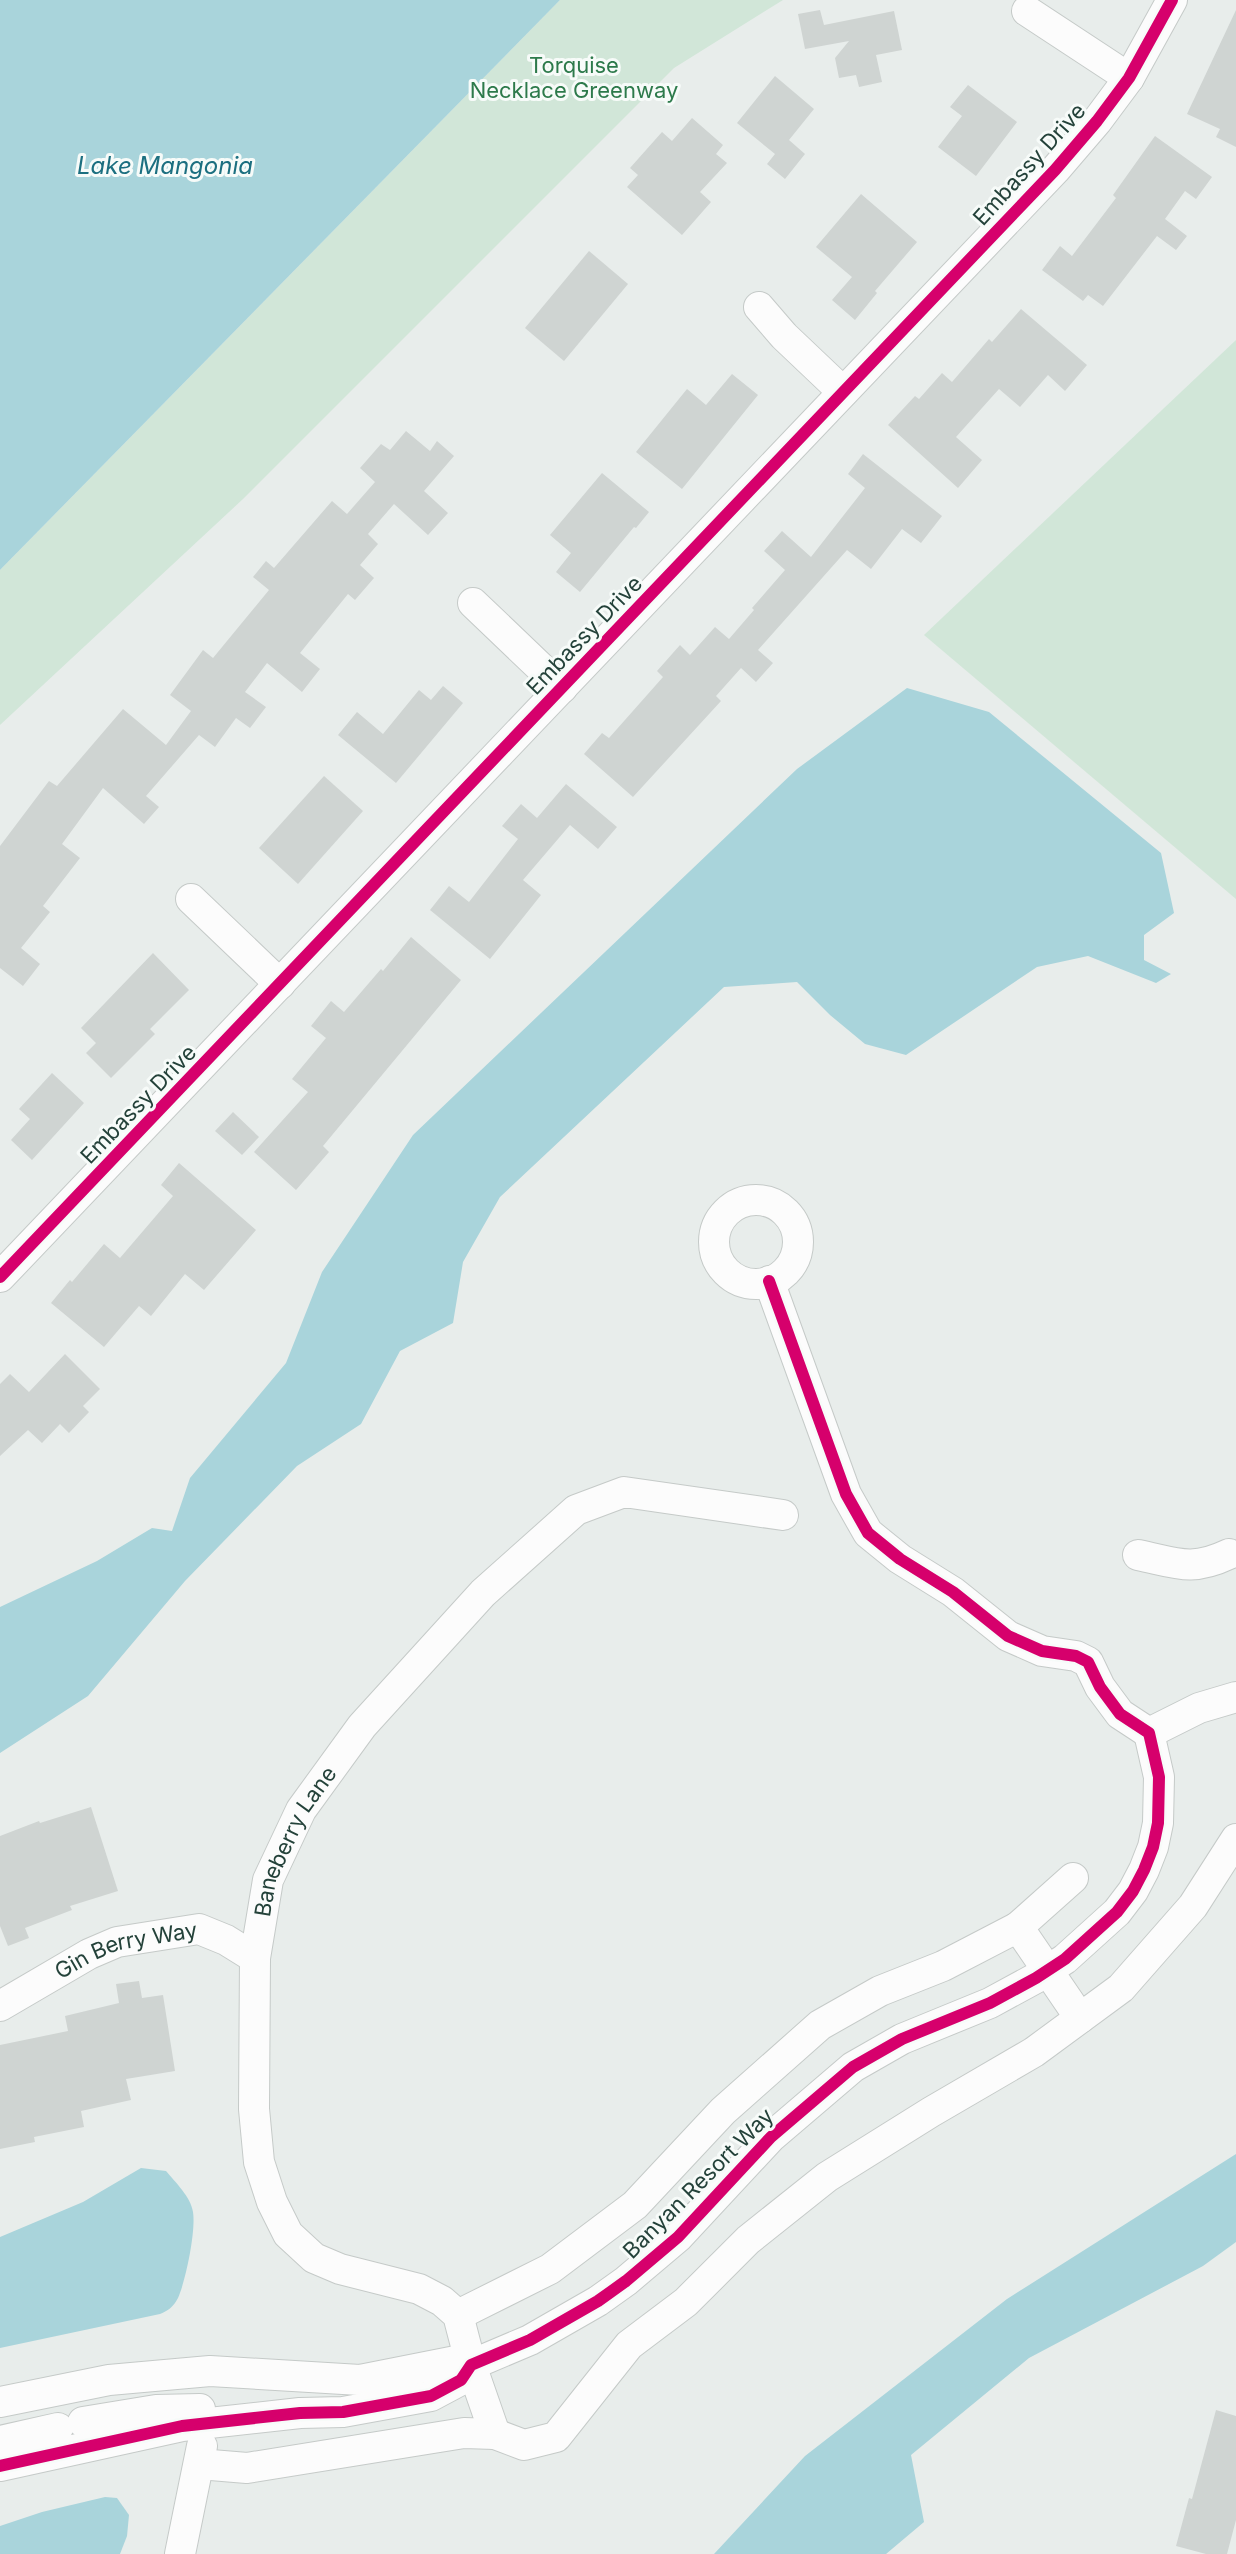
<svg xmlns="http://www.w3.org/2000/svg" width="1236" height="2554" viewBox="0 0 1236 2554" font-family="Inter,sans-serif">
  <rect width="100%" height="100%" fill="#e8edeb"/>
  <g fill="#d1e6d8">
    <path d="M 560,0 L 783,0 L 674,68 L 243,499 L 0,725 L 0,570 Z"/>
    <path d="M 1236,340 L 1236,899 L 924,635 Z"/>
  </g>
  <g fill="#a9d4db">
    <path d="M 0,0 L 560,0 L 0,570 Z"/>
    <path d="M 907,688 L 989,712 L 1161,853 L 1174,913 L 1144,935 L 1144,960 L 1171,974 L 1156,983 L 1088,956 L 1037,967 L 906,1055 L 865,1044 L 830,1015 L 797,982 L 724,987 L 500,1197 L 463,1262 L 453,1323 L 400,1351 L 361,1424 L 297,1466 L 185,1581 L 88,1696 L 0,1753 L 0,1607 L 97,1561 L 152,1528 L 172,1531 L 190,1478 L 286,1363 L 322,1272 L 413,1135 L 797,769 Z"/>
    <path d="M 1236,2154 L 1236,2242 L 1203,2266 L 1029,2358 L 911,2455 L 924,2522 L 886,2554 L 714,2554 L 805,2456 L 1007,2299 Z"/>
    <path d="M 141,2168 L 166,2171 C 175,2182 191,2197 193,2212 C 196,2231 186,2280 178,2298 C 174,2306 168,2311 160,2314 L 0,2348 L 0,2237 L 83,2202 Z"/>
    <path d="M 105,2497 L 117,2498 L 129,2515 L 127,2536 L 120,2554 L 0,2554 L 0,2526 L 42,2512 Z"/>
  </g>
  <g fill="#cfd4d2">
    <path d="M 820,10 L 824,25 L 894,11 L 902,50 L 876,55 L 882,82 L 859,87 L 856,75 L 839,78 L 835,58 L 849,41 L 805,49 L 798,14 Z"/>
    <path d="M 1236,10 L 1236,147 L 1216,137 L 1220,129 L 1187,114 Z"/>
    <path d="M 775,76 L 814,109 L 789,140 L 805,154 L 785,179 L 767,164 L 775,154 L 737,123 Z"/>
    <path d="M 968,85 L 1017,122 L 976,176 L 938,147 L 962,116 L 950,107 Z"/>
    <path d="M 692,118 L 723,145 L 716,154 L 727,163 L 700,192 L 711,202 L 682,235 L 627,187 L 638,175 L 630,168 L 662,132 L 672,141 Z"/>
    <path d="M 1155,136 L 1212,177 L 1196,199 L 1185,191 L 1165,219 L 1187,236 L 1176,250 L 1157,236 L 1103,306 L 1088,295 L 1083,301 L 1042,270 L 1060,246 L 1072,256 L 1116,198 L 1113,195 Z"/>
    <path d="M 861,194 L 917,242 L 875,291 L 877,293 L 855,320 L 832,300 L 852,277 L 816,247 Z"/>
    <path d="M 589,251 L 628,284 L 564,361 L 525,328 Z"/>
    <path d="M 1021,309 L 1087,365 L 1065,391 L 1048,375 L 1020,407 L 999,389 L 956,437 L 982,460 L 958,488 L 888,425 L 915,396 L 919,399 L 942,373 L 952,382 L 989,339 L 992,342 Z"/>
    <path d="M 732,374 L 758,395 L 682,489 L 636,452 L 687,389 L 706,405 Z"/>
    <path d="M 406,431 L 430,451 L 437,441 L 454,456 L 424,491 L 448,513 L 428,535 L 394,504 L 368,534 L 378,544 L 360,565 L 374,578 L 355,600 L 348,594 L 300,653 L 320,669 L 302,692 L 267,663 L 245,692 L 266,707 L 250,728 L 236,718 L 215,747 L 199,735 L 146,796 L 159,807 L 144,824 L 103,788 L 62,844 L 80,858 L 43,906 L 50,912 L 21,948 L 40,964 L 23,986 L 0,968 L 0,846 L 49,781 L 57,786 L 123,709 L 166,745 L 191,711 L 170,695 L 203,650 L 213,658 L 269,590 L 253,577 L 266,561 L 274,568 L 332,501 L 347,514 L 375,482 L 360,468 L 381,444 L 390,450 Z"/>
    <path d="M 863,454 L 942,516 L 921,543 L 902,529 L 871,569 L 847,550 L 758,650 L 773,663 L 756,682 L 741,668 L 716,696 L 721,701 L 633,797 L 584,754 L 602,733 L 609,738 L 663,677 L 657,671 L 680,645 L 690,655 L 715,627 L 729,639 L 754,610 L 752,608 L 785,570 L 764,551 L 782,531 L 811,557 L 865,488 L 848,474 Z"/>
    <path d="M 602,473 L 649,512 L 636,528 L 634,527 L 580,592 L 556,572 L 571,553 L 550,535 Z"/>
    <path d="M 443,686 L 463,703 L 396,783 L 338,735 L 357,712 L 383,734 L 419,690 L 431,700 Z"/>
    <path d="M 324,776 L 363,811 L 298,884 L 259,848 Z"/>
    <path d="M 566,784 L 617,827 L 598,849 L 570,825 L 523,880 L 541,895 L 490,959 L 430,910 L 449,886 L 469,902 L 518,839 L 502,826 L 521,804 L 537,818 Z"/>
    <path d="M 411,937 L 461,980 L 323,1146 L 329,1152 L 296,1190 L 254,1152 L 308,1092 L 292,1079 L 326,1038 L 311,1026 L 331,1001 L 344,1012 L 381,969 L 383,971 Z"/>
    <path d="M 153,953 L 189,990 L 150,1029 L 155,1034 L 111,1078 L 86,1053 L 96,1043 L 81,1028 Z"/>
    <path d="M 52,1073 L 84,1103 L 32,1160 L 11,1140 L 30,1119 L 19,1109 Z"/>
    <path d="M 233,1112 L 259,1137 L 242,1155 L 215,1131 Z"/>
    <path d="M 179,1163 L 256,1230 L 204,1290 L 185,1274 L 151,1316 L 139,1306 L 104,1347 L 51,1303 L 70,1280 L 72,1282 L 104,1244 L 120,1258 L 173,1196 L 161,1185 Z"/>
    <path d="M 65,1354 L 100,1389 L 83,1406 L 89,1412 L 69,1433 L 60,1424 L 42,1443 L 28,1430 L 0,1456 L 0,1384 L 10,1374 L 29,1392 Z"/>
    <path d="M 91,1807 L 118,1891 L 70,1906 L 72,1910 L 25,1928 L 29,1938 L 8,1946 L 0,1926 L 0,1836 L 39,1821 L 40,1823 Z"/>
    <path d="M 139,1981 L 142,1998 L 163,1995 L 175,2071 L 126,2079 L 131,2100 L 81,2111 L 84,2127 L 34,2137 L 35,2142 L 0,2149 L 0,2045 L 68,2031 L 65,2016 L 119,2003 L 116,1984 Z"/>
    <path d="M 1216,2410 L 1236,2416 L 1236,2520 L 1227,2554 L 1206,2554 L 1176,2546 L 1189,2498 L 1192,2499 Z"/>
  </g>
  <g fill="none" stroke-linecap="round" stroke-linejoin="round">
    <g stroke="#c5cac8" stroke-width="32">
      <g id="minor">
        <path d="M 1027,11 L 1129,78"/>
        <path d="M 759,307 L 784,336 L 843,392"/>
        <path d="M 473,603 L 562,688"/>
        <path d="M 191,899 L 280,984"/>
        <circle cx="756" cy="1242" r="42"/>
        <path d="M 0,1277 L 1055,170 L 1097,121 L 1129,78 L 1172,0"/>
        <path d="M 769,1281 L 846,1494 L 868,1533 L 900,1559 L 953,1592 L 1008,1636 L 1042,1651 L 1076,1656 L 1088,1662 L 1100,1687 L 1120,1714 L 1149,1733"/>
        <path d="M 1138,1555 C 1177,1563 1191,1572 1229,1554"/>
        <path d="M 1149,1733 L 1199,1708 L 1236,1697"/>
        <path d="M 1018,1927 L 1073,1878"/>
        <path id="s1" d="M 0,2006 L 89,1954 L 117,1942 L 199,1929 L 226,1940 L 255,1958"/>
        <path d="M 458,2315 L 550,2269 L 635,2205 L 723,2111 L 820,2025 L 880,1991 L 943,1966 L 1018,1927 L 1080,2018"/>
        <path d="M 0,2402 L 109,2380 L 210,2371 L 360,2380 L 456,2361 L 471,2365"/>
        <path d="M 83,2422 L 156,2410 L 200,2409"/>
        <path id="s2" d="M 495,2434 L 471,2365 L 458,2315 L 442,2301 L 419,2289 L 340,2269 L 314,2258 L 288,2234 L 272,2202 L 259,2162 L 254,2109 L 255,1958 L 268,1880 L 301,1810 L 362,1726 L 483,1593 L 576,1510 L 624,1492 L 783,1515"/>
        <path d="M 0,2441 L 58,2428"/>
        <path d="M 199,2464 L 247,2468 L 464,2433 L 495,2434 L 524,2445 L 556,2437 L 629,2345 L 686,2302 L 748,2240 L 827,2177 L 931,2112 L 1034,2052 L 1121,1988 L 1193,1906 L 1236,1839"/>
        <path d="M 0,2466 L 182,2426 L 300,2413 L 343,2412 L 431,2396 L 461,2380 L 471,2365 L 530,2340 L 598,2301 L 626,2281 L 678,2237 L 771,2137 L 853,2067 L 902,2039 L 990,2003 L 1036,1978 L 1065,1959 L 1117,1912 L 1133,1891 L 1144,1870 L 1153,1847 L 1158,1823 L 1159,1777 L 1149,1733"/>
        <path d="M 180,2554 L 202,2446"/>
      </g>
    </g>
    <use href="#minor" stroke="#fcfcfc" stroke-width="30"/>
    <g stroke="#f7fbf9" stroke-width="17">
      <g id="cycleway">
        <path d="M 0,1277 L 1055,170 L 1097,121 L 1129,78 L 1172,0"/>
        <path d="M 0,2466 L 182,2426 L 300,2413 L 343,2412 L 431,2396 L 461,2380 L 471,2365 L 530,2340 L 598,2301 L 626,2281 L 678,2237 L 771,2137 L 853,2067 L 902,2039 L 990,2003 L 1036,1978 L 1065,1959 L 1117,1912 L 1133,1891 L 1144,1870 L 1153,1847 L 1158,1823 L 1159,1777 L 1149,1733 L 1120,1714 L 1100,1687 L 1088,1662 L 1076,1656 L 1042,1651 L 1008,1636 L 953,1592 L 900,1559 L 868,1533 L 846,1494 L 769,1281"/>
      </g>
    </g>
    <use href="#cycleway" stroke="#d6006c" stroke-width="12"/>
  </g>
  <g text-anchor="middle" stroke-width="6" stroke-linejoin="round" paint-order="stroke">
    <g font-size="22" fill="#2d7a4b" stroke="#f7fbf9">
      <text x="574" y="73">Torquise<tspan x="574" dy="25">Necklace Greenway</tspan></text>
    </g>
    <g font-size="22" fill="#24423a" stroke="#f7fbf9">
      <text transform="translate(1029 164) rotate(-48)" y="8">Embassy Drive</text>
      <text transform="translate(584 635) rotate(-46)" y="8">Embassy Drive</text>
      <text transform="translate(138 1104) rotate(-46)" y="8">Embassy Drive</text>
      <text dy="8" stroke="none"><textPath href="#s2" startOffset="724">Baneberry Lane</textPath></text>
      <text dy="8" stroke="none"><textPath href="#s1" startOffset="140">Gin Berry Way</textPath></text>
      <text transform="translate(698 2183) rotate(-45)" y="8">Banyan Resort Way</text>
    </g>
    <g font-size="24" font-style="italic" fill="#1c6f80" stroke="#f7fbf9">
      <text x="165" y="174">Lake Mangonia</text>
    </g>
  </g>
</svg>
